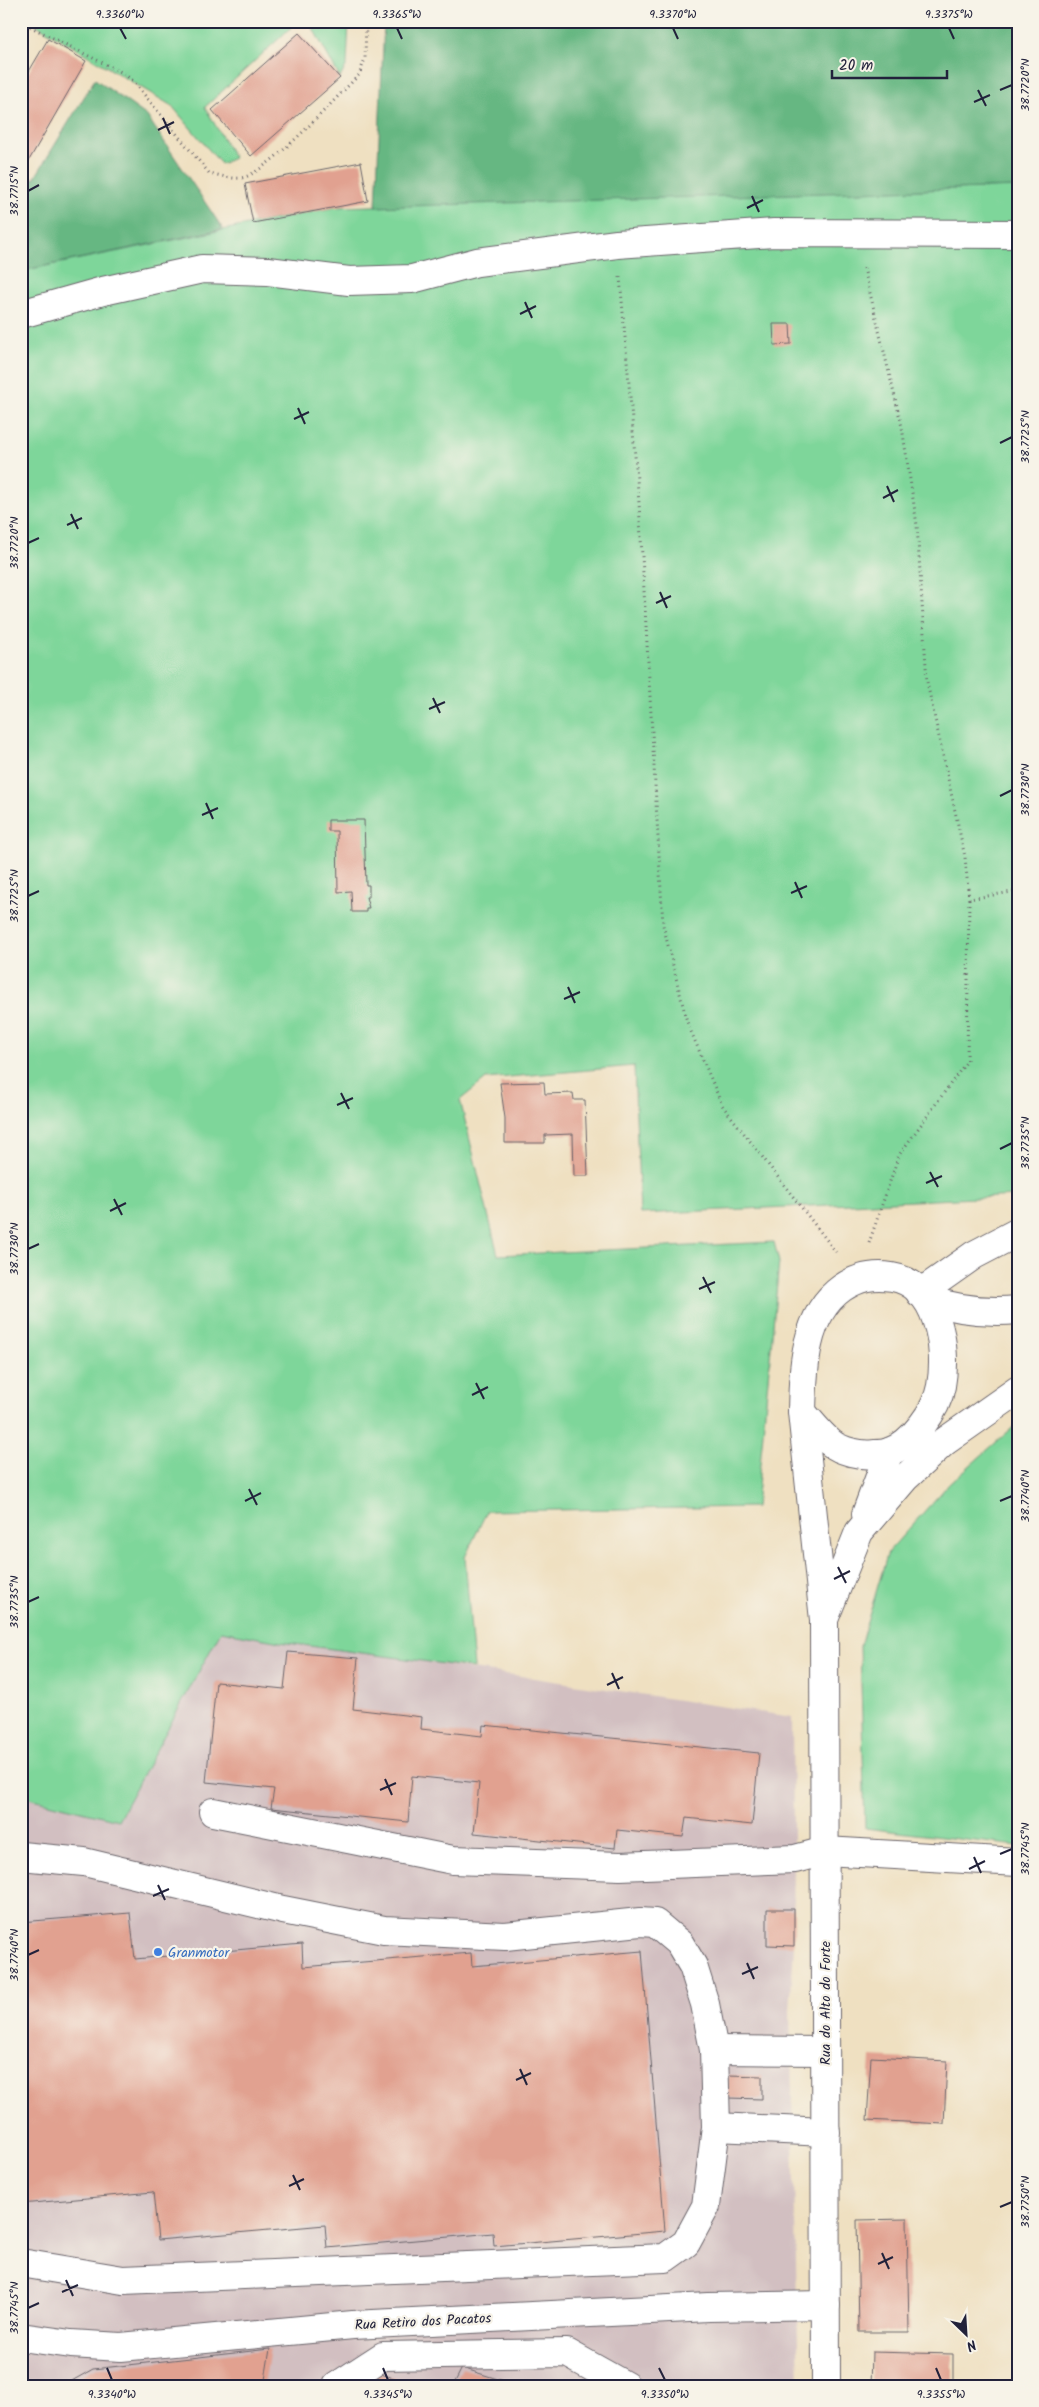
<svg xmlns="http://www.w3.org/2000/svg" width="1039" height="2407" viewBox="0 0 1039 2407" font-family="Kalam,sans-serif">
  <rect width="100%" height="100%" fill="#f7f3e8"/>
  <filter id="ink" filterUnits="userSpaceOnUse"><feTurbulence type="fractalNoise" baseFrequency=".02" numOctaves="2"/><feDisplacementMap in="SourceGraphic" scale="10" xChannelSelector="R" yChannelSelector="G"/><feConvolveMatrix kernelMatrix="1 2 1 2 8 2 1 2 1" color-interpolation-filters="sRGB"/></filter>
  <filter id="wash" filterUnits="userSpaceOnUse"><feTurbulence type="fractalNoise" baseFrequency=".0096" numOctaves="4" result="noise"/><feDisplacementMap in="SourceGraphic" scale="20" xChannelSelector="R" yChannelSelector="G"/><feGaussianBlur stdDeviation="1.12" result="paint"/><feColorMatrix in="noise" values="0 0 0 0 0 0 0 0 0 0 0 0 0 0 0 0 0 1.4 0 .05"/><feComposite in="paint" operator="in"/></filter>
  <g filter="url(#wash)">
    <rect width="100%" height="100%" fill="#efe0c1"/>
    <path fill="#d2bfc1" d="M 221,1631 L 792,1717 L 794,1946 L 790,2011 L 799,2386 L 21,2386 L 21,1796 L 118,1820 Z"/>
    <g fill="#7ed69a" stroke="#507c6a">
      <path d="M 30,21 L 298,21 L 205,107 L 234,158 L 221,164 L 172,106 Z"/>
      <path d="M 309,21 L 349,21 L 347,64 L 340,78 Z"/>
      <path d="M 1018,187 L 1018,1196 L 640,1214 L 634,1066 L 486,1079 L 460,1100 L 498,1255 L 774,1242 L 779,1262 L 756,1507 L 487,1511 L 465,1557 L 474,1668 L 280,1642 L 221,1631 L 118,1820 L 21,1796 L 21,271 L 336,207 Z"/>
      <path d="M 1018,1423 L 1018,1846 L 865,1828 L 860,1646 L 888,1552 L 949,1484 Z"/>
    </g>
    <g fill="#66b782" stroke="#446c5e">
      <path d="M 384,21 L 1018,21 L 1018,187 L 376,207 Z"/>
      <path d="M 95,79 L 147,116 L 223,229 L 21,271 L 21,172 L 34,179 Z"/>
    </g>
    <g id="blocks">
      <g fill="#e1a190">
        <path d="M 299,33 L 340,78 L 251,156 L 212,110 Z"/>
        <path d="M 48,39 L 86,61 L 28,162 L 21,158 L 21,85 Z"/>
        <path d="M 361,162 L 368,201 L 253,223 L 245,184 Z"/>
        <path d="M 773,324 L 790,324 L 791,344 L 774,345 Z"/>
        <path d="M 328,820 L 364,820 L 366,885 L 369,885 L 369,897 L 366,897 L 369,908 L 366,908 L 366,912 L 352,912 L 351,891 L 338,892 L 337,831 L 328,831 Z"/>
        <path d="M 544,1082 L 545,1094 L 573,1093 L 574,1100 L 585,1100 L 588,1176 L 574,1176 L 573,1134 L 545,1135 L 545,1143 L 505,1143 L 505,1118 L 500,1083 Z"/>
        <path d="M 288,1652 L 358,1658 L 353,1709 L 422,1717 L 421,1729 L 482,1736 L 483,1725 L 759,1753 L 752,1825 L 686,1818 L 683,1837 L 617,1830 L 615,1848 L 474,1833 L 479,1783 L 412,1776 L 408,1822 L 271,1808 L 274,1789 L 206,1782 L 216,1682 L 284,1689 Z"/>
        <path d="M 767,1909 L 794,1909 L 794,1946 L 767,1945 Z"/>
        <path d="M 130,1913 L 135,1959 L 302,1944 L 303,1967 L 471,1953 L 472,1966 L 642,1951 L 665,2231 L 494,2246 L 493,2233 L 327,2248 L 325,2225 L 158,2240 L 153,2192 L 21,2204 L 21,1922 Z"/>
        <path d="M 871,2057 L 947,2061 L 944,2124 L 867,2120 Z"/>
        <path d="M 728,2075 L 762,2076 L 762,2099 L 728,2098 Z"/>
        <path d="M 907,2219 L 909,2332 L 859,2332 L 857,2220 Z"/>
        <path d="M 270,2349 L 264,2386 L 63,2386 L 93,2369 Z"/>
        <path d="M 872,2352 L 953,2354 L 953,2386 L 871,2386 Z"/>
        <path d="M 462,2368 L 517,2385 L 517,2386 L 453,2386 Z"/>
        <path d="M 378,2373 L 415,2385 L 415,2386 L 374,2386 Z"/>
      </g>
    </g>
  </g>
  <g filter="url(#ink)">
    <use href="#blocks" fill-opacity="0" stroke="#6a646a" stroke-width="1"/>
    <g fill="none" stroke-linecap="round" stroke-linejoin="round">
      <g stroke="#6a646a" stroke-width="30">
        <g id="minor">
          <path d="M 21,314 L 103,291 L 202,269 L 268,271 L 349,281 L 412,279 L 477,262 L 617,244 L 774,233 L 1018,234"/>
          <path d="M 920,1293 L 974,1255 L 1018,1232"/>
          <path d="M 929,1300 C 959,1310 987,1313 1018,1310"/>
          <path d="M 802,1412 C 811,1422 820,1434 831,1443 C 841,1451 861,1456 874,1454 C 878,1454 884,1454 889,1452 C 912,1444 937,1410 941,1386 C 948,1348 938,1284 892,1277 C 873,1274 858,1277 842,1288 C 804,1315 803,1369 802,1412 L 824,1620 L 826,2386"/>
          <path d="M 866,1514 L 889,1452"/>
          <path d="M 825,1617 L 859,1532 L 905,1478 L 944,1442 L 1018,1390"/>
          <path d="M 213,1812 L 453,1860 L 620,1866 L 795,1859 L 825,1851 L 1018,1862"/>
          <path d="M 21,1856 L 84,1862 L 283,1910 L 384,1930 L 505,1936 L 640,1922 L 655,1923 L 680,1944 L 693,1966 L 705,2004 L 714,2050 L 716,2127 L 706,2206 L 686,2243 L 665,2258 L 123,2280 L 21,2263"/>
          <path d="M 714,2050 L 825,2051"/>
          <path d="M 716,2127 L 826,2132"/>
          <path d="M 21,2337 L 71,2344 L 121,2347 L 353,2325 L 709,2307 L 826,2305"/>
          <path d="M 337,2386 L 383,2356 L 567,2353 L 626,2386"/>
        </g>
      </g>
      <g stroke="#6a646a" stroke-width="3" stroke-dasharray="1 4" stroke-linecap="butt">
        <path d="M 21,22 L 123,73 L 132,80 L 209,173 C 219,175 230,179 240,178 C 265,177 338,95 359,75 L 365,59 L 366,21"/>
        <path d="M 864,268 L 902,427 L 917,525 L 927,682 L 965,857 L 969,899"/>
        <path d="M 620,277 L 639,503 L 663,925 L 687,1022 L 722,1105 L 836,1252"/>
        <path d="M 869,1243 L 899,1155 L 967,1061 L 969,899 L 1018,891"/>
      </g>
      <use href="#minor" stroke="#fff" stroke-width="28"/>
    </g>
  </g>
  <path fill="none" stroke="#22223b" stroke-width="2" d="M 120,28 L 126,39M 397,28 L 402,39M 673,28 L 678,39M 949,28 L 954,39M 978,90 L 986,106M 1000,90 L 1012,85M 974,102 L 990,95M 163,118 L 170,134M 158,130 L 174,122M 28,191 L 39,185M 752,196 L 759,212M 747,208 L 763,200M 525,302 L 532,318M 520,314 L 536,306M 298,408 L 305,424M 294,419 L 309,412M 1000,443 L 1012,437M 887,486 L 894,502M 883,498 L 898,490M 71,514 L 78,529M 67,525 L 82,518M 28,543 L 39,538M 660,592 L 667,608M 656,603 L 671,596M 433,698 L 440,713M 429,709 L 445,702M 1000,796 L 1012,790M 206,803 L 213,819M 202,815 L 218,808M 795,882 L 802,898M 791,893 L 807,886M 28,896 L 39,891M 568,987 L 575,1003M 564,999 L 580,992M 341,1093 L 349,1109M 337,1105 L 353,1098M 1000,1149 L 1012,1143M 930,1172 L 938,1187M 926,1183 L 942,1176M 114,1199 L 122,1215M 110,1211 L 126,1203M 28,1249 L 39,1244M 703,1277 L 711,1293M 699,1289 L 715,1282M 476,1383 L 484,1399M 472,1395 L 488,1387M 249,1489 L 257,1505M 245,1501 L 261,1493M 1000,1501 L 1012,1496M 838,1567 L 846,1583M 834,1579 L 850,1571M 28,1602 L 39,1597M 612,1673 L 619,1689M 607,1685 L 623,1677M 385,1779 L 392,1795M 380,1790 L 396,1783M 1000,1854 L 1012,1849M 974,1857 L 981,1873M 969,1869 L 985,1861M 158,1885 L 165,1900M 153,1896 L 169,1889M 28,1955 L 39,1950M 747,1963 L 754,1979M 742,1974 L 758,1967M 520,2069 L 527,2085M 516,2080 L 531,2073M 293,2175 L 300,2190M 289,2186 L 304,2179M 1000,2207 L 1012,2202M 882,2253 L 889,2269M 878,2264 L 893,2257M 66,2280 L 73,2296M 62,2292 L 78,2285M 28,2308 L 39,2303M 107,2368 L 112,2380M 383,2368 L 388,2380M 659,2368 L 665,2380M 936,2368 L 941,2380"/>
  <circle fill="#3f7fe0" stroke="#f7f3e8" stroke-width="2" cx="158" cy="1952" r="5"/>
  <g text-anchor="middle" stroke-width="4.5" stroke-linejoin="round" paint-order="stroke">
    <g font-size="14" fill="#366cbe" stroke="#f7f3e8" text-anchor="start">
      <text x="168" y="1957">Granmotor</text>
    </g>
    <g font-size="14" fill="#22223b" stroke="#f7f3e8">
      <text transform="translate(825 2003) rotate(-90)" y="5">Rua do Alto do Forte</text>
      <text transform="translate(423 2321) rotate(-3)" y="5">Rua Retiro dos Pacatos</text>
    </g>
  </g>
  <rect width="1039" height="2407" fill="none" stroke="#f7f3e8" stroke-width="55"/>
  <g transform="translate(966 2334) rotate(155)" stroke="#f7f3e8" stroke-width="4" paint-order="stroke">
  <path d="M0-4L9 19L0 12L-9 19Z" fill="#22223b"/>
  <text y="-8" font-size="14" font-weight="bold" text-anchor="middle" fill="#22223b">N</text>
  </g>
  <path d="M832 70v8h115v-8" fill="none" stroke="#22223b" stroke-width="2.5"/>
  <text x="839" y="70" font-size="15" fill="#22223b" stroke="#f7f3e8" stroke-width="4" paint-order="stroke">20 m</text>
  <rect x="28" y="28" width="984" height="2352" fill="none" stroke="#22223b" stroke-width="2"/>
  <g font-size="12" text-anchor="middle" fill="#22223b">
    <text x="120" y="18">9.3360°W</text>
    <text x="397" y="18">9.3365°W</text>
    <text x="673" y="18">9.3370°W</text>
    <text x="949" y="18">9.3375°W</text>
    <text transform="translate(1025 85) rotate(-90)" y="4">38.7720°N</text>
    <text transform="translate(14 191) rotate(-90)" y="4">38.7715°N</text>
    <text transform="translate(1025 437) rotate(-90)" y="4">38.7725°N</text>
    <text transform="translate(14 543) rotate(-90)" y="4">38.7720°N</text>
    <text transform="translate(1025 790) rotate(-90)" y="4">38.7730°N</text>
    <text transform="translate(14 896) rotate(-90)" y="4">38.7725°N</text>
    <text transform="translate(1025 1143) rotate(-90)" y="4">38.7735°N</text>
    <text transform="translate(14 1249) rotate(-90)" y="4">38.7730°N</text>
    <text transform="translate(1025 1496) rotate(-90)" y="4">38.7740°N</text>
    <text transform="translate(14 1602) rotate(-90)" y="4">38.7735°N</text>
    <text transform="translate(1025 1849) rotate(-90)" y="4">38.7745°N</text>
    <text transform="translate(14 1955) rotate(-90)" y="4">38.7740°N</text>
    <text transform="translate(1025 2202) rotate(-90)" y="4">38.7750°N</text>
    <text transform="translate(14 2308) rotate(-90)" y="4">38.7745°N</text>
    <text x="112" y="2398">9.3340°W</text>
    <text x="388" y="2398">9.3345°W</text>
    <text x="665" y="2398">9.3350°W</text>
    <text x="941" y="2398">9.3355°W</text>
  </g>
</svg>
